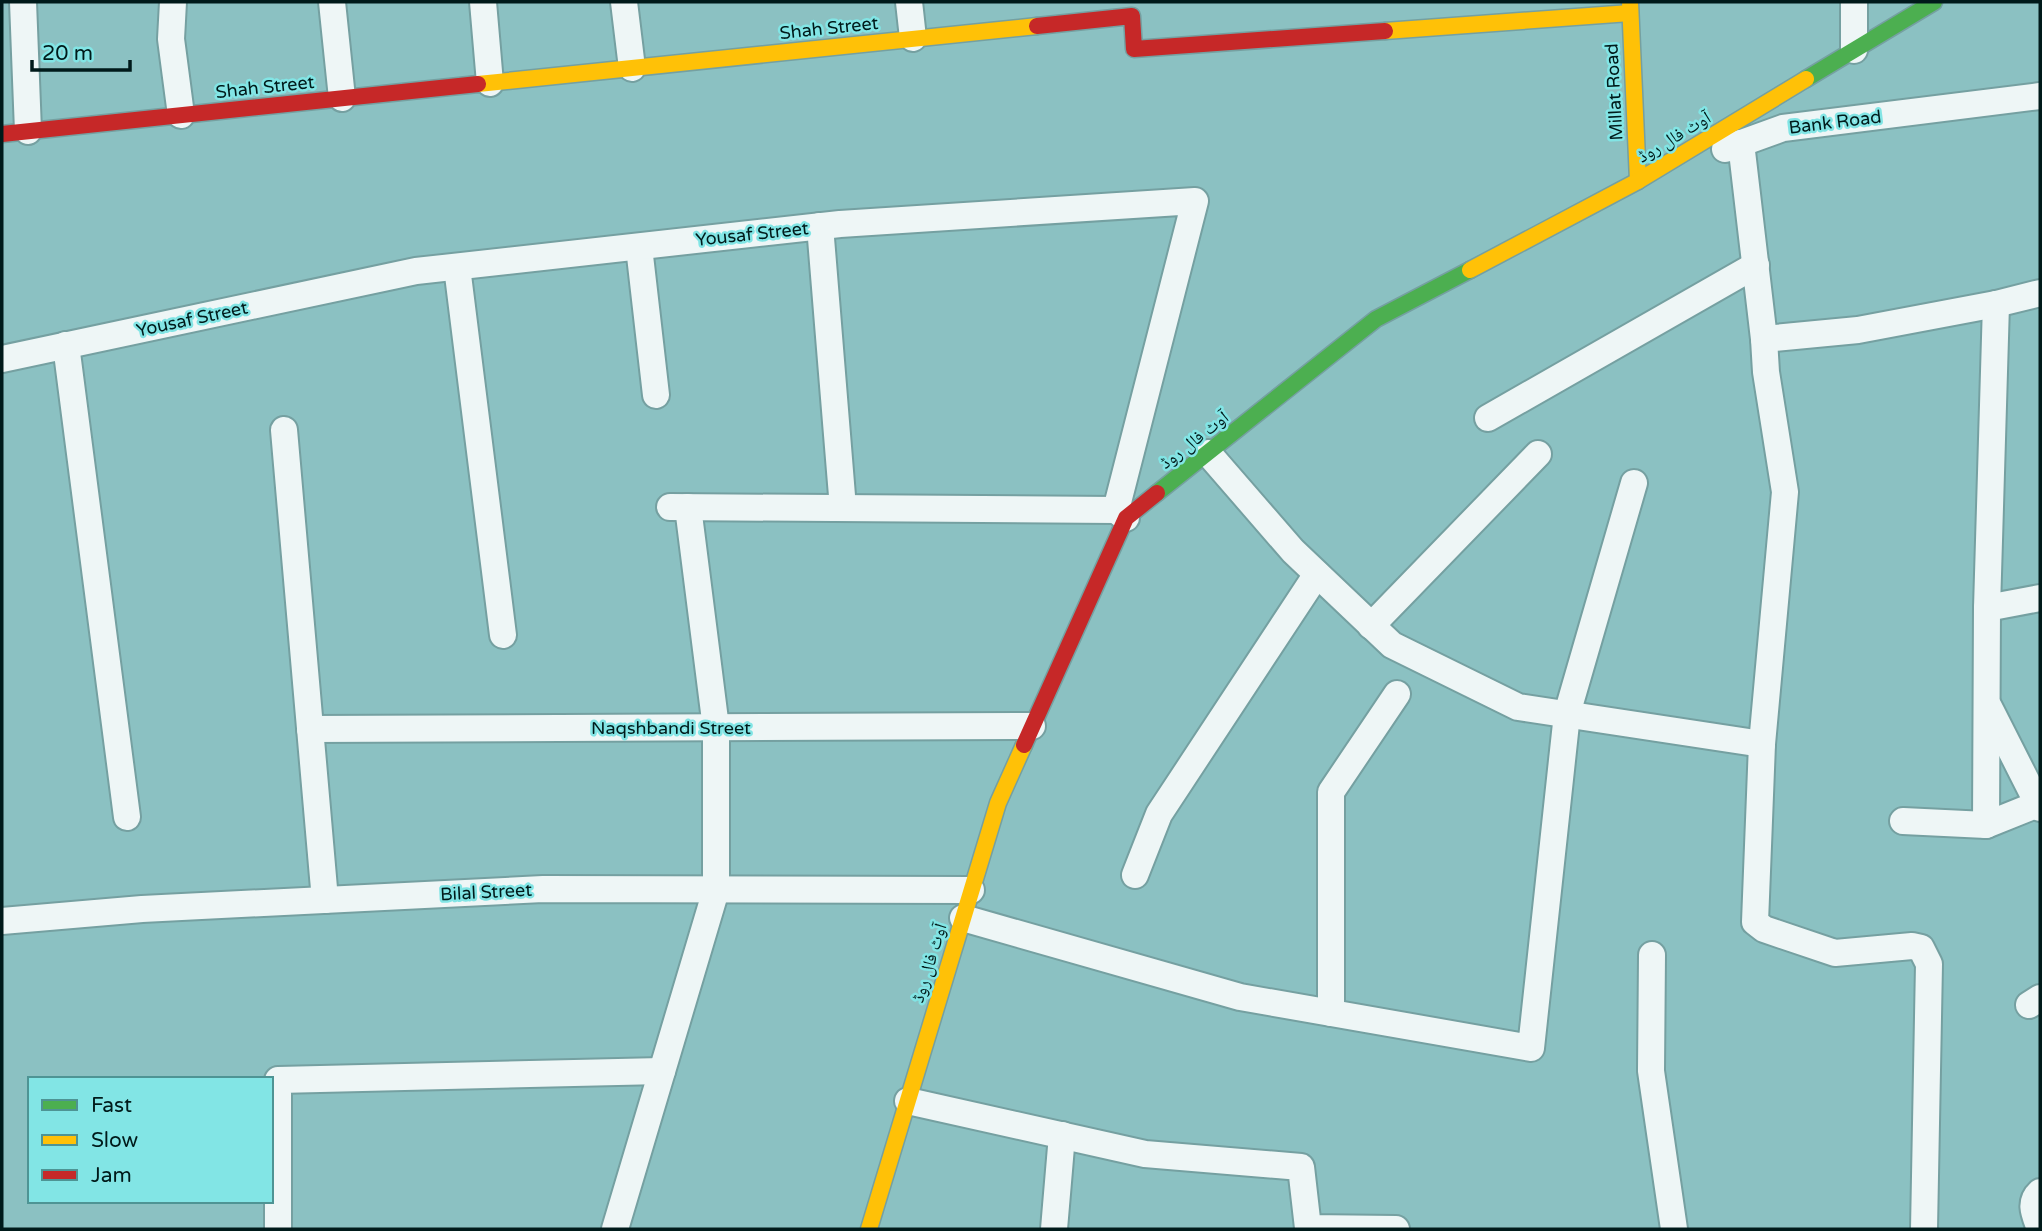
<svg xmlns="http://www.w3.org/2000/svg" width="2042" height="1231" viewBox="0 0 2042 1231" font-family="'Varela Round','Noto Naskh Arabic',sans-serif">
  <rect width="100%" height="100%" fill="#8bc1c2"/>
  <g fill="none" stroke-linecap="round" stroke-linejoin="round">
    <g stroke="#75a0a1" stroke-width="30">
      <g id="street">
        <path d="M 23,2 L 28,131"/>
        <path d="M 173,2 L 171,39 L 181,115"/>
        <path d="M 332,2 L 342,98"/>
        <path d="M 483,2 L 490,83"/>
        <path d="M 624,2 L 632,68"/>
        <path d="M 909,2 L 913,38"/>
        <path d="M 1854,2 L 1854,50"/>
        <path d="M 1741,143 L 1764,339 L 1766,372 L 1785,492 L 1762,744 L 1755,922 L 1764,929 L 1835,953 L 1912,946 L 1921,948 L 1929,964 L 1924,1229"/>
        <path d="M 1725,149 L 1783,128 L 2040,96"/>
        <path d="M 820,226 L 843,508"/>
        <path d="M 639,247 L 656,395"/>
        <path d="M 457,267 L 503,635"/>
        <path d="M 1764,339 L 1858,330 L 1996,304 L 2040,293"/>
        <path d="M 66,345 L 127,817"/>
        <path d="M 2,359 L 416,271 L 840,224 L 1195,201 L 1116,510"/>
        <path d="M 1488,418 L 1756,265"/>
        <path d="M 284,430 L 325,900"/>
        <path d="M 1208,453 L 1293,551 L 1392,645 L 1518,707 L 1762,744"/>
        <path d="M 670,507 L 1116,510 L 1126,518"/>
        <path d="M 1987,608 L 2040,598"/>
        <path d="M 1371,626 L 1538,454"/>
        <path d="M 1989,707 L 2040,808"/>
        <path d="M 310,729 L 1032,726"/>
        <path d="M 1903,821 L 1986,825 L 2038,804"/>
        <path d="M 1986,825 L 1987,608 L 1996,304"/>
        <path d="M 1135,875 L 1159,814 L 1317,574"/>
        <path d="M 963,918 L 1240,997 L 1531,1048 L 1567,714 L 1634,483"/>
        <path d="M 2,921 L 142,909 L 543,889 L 971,890"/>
        <path d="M 1652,955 L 1651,1071 L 1674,1229"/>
        <path d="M 2029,1005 L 2040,998"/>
        <path d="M 1331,1013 L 1331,792 L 1397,694"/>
        <path d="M 908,1101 L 1145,1154 L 1301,1167 L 1308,1228 L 1396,1229"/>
        <path d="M 2040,1192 C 2028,1203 2035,1215 2040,1229"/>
        <path d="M 278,1229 L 278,1080 L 662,1071"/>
        <path d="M 615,1229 L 716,890 L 716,728 L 688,507"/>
        <path d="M 1054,1229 L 1062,1135"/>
      </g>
    </g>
    <g stroke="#75a0a1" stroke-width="19">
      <g id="fast">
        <path d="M 1806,79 L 1934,2"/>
        <path d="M 1157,493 L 1376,319 L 1470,270"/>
      </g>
    </g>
    <g stroke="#75a0a1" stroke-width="19">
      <g id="slow">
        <path d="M 1630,2 L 1638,181"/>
        <path d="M 1385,31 L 1630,13"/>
        <path d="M 478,84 L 1037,26"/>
        <path d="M 1470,270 L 1638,181 L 1806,79"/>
        <path d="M 869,1229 L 998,803 L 1024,745"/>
      </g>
    </g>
    <g stroke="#75a0a1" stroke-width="19">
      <g id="jam">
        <path d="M 1037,26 L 1132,16 L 1134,49 L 1385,31"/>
        <path d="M 2,134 L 478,84"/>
        <path d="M 1024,745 L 1126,518 L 1157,493"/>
      </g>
    </g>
    <use href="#street" stroke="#eef6f6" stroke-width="26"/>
    <use href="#fast" stroke="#4caf50" stroke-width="16"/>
    <use href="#slow" stroke="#ffc107" stroke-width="16"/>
    <use href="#jam" stroke="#c62828" stroke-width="16"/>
  </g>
  <g text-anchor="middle" stroke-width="5" stroke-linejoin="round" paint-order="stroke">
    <g font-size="18" fill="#001a1a" stroke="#82e5e5">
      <text transform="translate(829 28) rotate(-6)" y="6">Shah Street</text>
      <text transform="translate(265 87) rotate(-6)" y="6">Shah Street</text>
      <text transform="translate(1614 92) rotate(-93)" y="6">Millat Road</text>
      <text transform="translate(1835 122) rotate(-7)" y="6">Bank Road</text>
      <text transform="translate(1674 137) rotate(-31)" y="6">آوٹ فال روڈ</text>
      <text transform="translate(752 234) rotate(-6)" y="6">Yousaf Street</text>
      <text transform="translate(192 319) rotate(-12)" y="6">Yousaf Street</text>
      <text transform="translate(1194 440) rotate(-38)" y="6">آوٹ فال روڈ</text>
      <text x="671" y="734">Naqshbandi Street</text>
      <text transform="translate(486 892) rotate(-3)" y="6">Bilal Street</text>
      <text transform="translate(929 963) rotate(-73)" y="6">آوٹ فال روڈ</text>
    </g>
  </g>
  <rect width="2042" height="1231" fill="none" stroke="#001a1a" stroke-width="7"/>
  <rect x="28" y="1077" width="245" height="126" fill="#82e5e5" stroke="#4e9494" stroke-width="2"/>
  <rect x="42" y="1100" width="35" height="10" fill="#4caf50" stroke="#4e9494" stroke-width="2"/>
  <text x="91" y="1112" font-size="21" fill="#001a1a">Fast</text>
  <rect x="42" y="1135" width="35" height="10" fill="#ffc107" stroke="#4e9494" stroke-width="2"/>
  <text x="91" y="1147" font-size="21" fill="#001a1a">Slow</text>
  <rect x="42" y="1170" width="35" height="10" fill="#c62828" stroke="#4e9494" stroke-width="2"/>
  <text x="91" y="1182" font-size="21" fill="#001a1a">Jam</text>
  <path d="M32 60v10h98v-10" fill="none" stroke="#001a1a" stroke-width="3.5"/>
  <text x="42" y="60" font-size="21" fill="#001a1a" stroke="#82e5e5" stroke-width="5" paint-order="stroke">20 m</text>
</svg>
